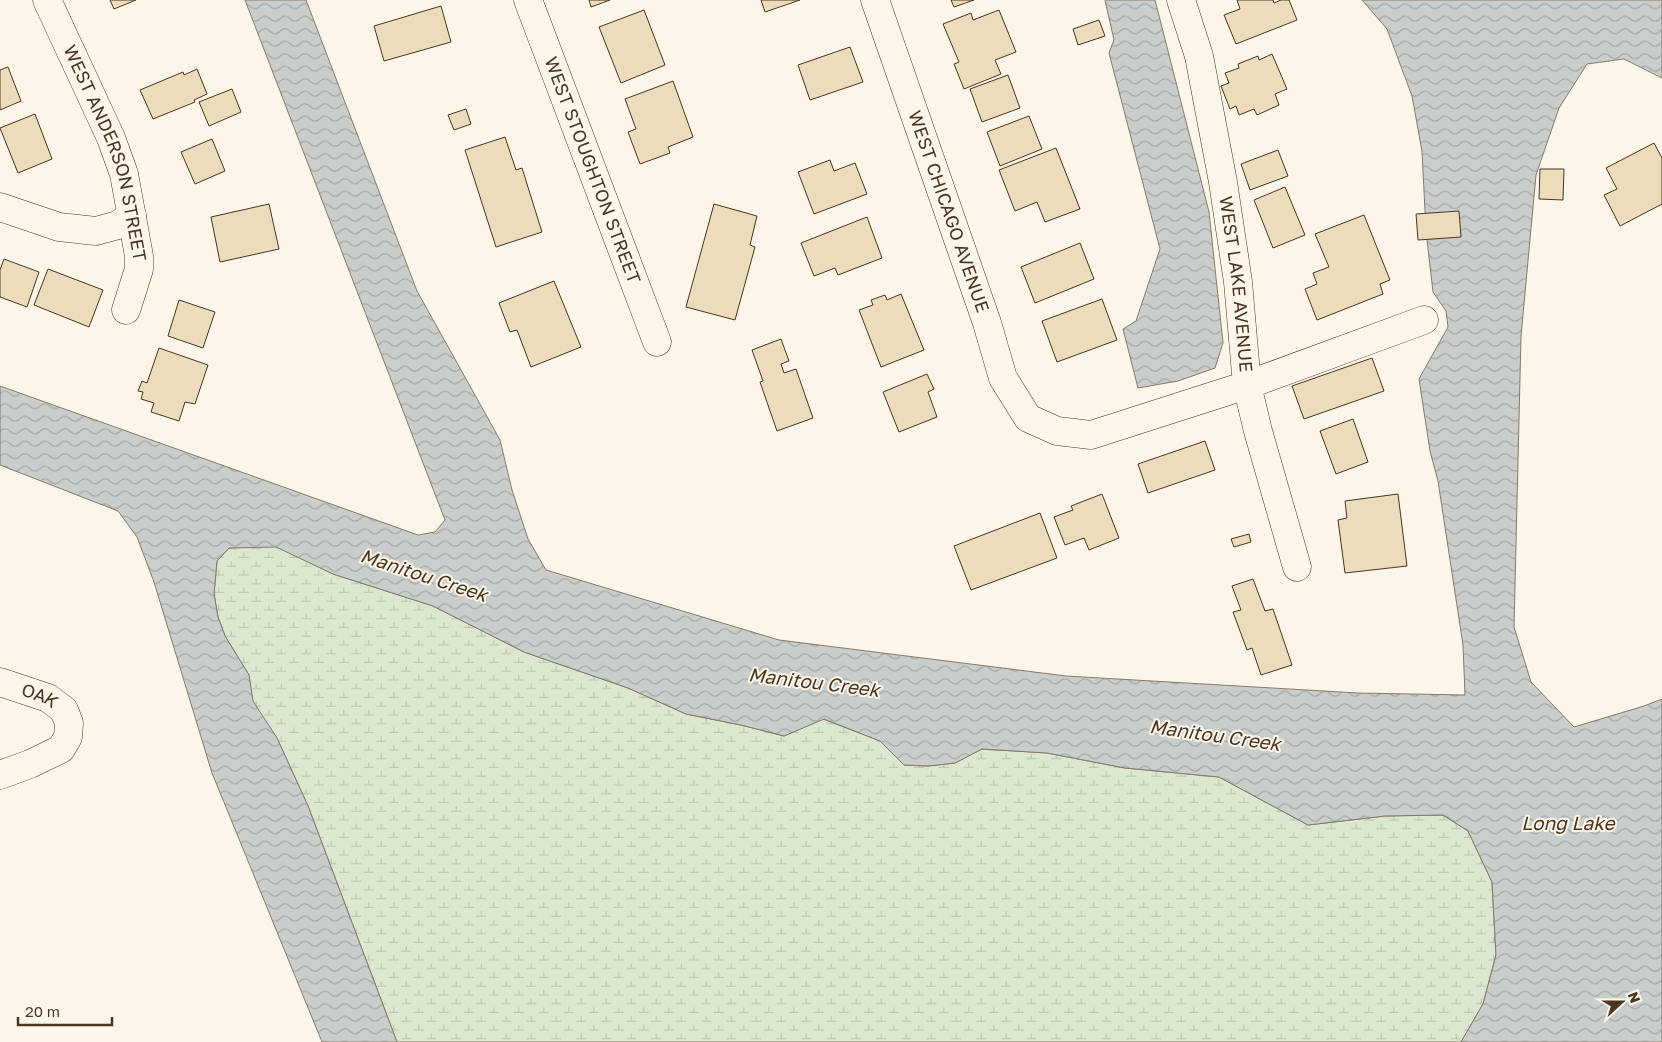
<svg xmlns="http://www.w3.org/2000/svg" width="1662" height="1042" viewBox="0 0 1662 1042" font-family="'Golos Text',sans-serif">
  <defs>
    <pattern id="wetland-marsh" width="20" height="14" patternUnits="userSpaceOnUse" patternTransform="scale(1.25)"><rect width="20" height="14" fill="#dce7d0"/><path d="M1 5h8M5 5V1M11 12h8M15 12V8" fill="none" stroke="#bec7b2"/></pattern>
    <pattern id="water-waves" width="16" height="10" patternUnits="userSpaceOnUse" patternTransform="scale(1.25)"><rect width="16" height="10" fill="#c9cecd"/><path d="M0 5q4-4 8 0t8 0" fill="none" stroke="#a5a8a6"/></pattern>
  </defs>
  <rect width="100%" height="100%" fill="#fbf6e9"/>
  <path fill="url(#wetland-marsh)" stroke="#887966" d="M 276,546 L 333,574 L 433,606 L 524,652 L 628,688 L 686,714 L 741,725 L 784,736 L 823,719 L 880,741 L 904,765 L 928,766 L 955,763 L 982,749 L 1047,753 L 1125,768 L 1219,777 L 1308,825 L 1385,816 L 1443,815 L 1468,831 L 1492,882 L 1496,955 L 1483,1004 L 1461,1042 L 397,1042 L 308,806 L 277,738 L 252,701 L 249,675 L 225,636 L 218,617 L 214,594 L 217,561 L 229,548 Z"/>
  <g fill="url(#water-waves)" stroke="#887966">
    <path d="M 245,0 L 306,0 L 417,291 L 500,440 L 512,490 L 528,539 L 546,570 L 779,640 L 1066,676 L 1358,693 L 1465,695 L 1463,645 L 1438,481 L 1430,451 L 1419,379 L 1448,327 L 1446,311 L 1433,292 L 1426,231 L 1422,151 L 1412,96 L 1387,29 L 1362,0 L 1662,0 L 1662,78 L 1624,59 L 1587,64 L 1559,108 L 1536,175 L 1521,336 L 1514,627 L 1531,682 L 1574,727 L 1644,706 L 1662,699 L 1662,1042 L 1461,1042 L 1483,1004 L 1496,955 L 1492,882 L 1468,831 L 1443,815 L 1385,816 L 1308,825 L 1219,777 L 1125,768 L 1047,753 L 982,749 L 955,763 L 928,766 L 904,765 L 880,741 L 824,719 L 784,736 L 741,725 L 686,714 L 628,688 L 524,652 L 433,606 L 333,574 L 276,547 L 229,548 L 217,561 L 214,594 L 218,617 L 225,636 L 249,675 L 253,701 L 277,738 L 308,806 L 397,1042 L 322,1042 L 212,773 L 154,582 L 137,537 L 118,511 L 0,465 L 0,386 L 418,535 L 435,532 L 445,520 Z"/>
    <path d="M 1105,0 L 1155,0 L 1209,212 L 1223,343 L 1215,368 L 1178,381 L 1138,388 L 1123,329 L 1136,321 L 1160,249 L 1109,53 L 1114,40 Z"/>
  </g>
  <g fill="#ecdcbc" stroke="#4a3520">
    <path d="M 110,0 L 136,0 L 114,9 Z"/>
    <path d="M 589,0 L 610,0 L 591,7 Z"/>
    <path d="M 761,0 L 800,0 L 765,12 Z"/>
    <path d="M 951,0 L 974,0 L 954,7 Z"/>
    <path d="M 1237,0 L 1273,0 L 1274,3 L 1281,0 L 1289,0 L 1297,20 L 1236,44 L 1224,15 L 1240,9 Z"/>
    <path d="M 441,6 L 451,42 L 384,61 L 374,26 Z"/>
    <path d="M 644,10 L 665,65 L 621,83 L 599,27 Z"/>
    <path d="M 999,10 L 1016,52 L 995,60 L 1001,74 L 964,89 L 954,64 L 959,62 L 943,24 L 971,13 L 973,20 Z"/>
    <path d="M 1099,20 L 1105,36 L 1078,45 L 1073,29 Z"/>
    <path d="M 850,47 L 863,82 L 810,100 L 798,65 Z"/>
    <path d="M 1272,54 L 1287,89 L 1275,94 L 1279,105 L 1257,115 L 1254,109 L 1239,115 L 1236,106 L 1230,109 L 1221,86 L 1229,83 L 1225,73 L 1239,68 L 1238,64 L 1258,56 L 1259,60 Z"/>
    <path d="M 8,67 L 21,101 L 0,110 L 0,70 Z"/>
    <path d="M 197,69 L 207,94 L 194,100 L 195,102 L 153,119 L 140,90 L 183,72 L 184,75 Z"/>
    <path d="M 1008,75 L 1020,108 L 982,122 L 970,89 Z"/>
    <path d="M 673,81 L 693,137 L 668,147 L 670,153 L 640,164 L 628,132 L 636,129 L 625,99 Z"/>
    <path d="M 232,89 L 241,112 L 209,126 L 199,102 Z"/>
    <path d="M 466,109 L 471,124 L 454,130 L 448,115 Z"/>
    <path d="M 35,114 L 52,159 L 18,173 L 0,128 Z"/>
    <path d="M 1029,116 L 1042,149 L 1000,166 L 987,132 Z"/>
    <path d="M 505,137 L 516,170 L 522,168 L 542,232 L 496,247 L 465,150 Z"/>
    <path d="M 212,139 L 225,171 L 195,184 L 181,152 Z"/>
    <path d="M 1654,143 L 1662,158 L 1662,204 L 1620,226 L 1604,195 L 1617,189 L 1606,168 Z"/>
    <path d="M 1056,148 L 1080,209 L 1045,222 L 1037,202 L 1015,211 L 999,170 Z"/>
    <path d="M 1278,150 L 1288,176 L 1250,190 L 1241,164 Z"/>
    <path d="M 830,160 L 834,171 L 855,163 L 867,194 L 814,214 L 798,172 Z"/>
    <path d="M 1540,169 L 1564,169 L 1563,200 L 1539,199 Z"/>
    <path d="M 1285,187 L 1305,235 L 1273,248 L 1254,200 Z"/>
    <path d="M 269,204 L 279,249 L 220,262 L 211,217 Z"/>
    <path d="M 714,204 L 757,216 L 750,245 L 755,247 L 735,320 L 686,307 Z"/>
    <path d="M 1459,211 L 1461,237 L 1418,240 L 1416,214 Z"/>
    <path d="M 1364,215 L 1390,280 L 1380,284 L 1383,294 L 1317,320 L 1305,289 L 1317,284 L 1313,273 L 1329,267 L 1315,234 Z"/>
    <path d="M 867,217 L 882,258 L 838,275 L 835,268 L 814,276 L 801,243 Z"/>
    <path d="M 1080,243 L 1094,279 L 1035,303 L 1021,267 Z"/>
    <path d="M 4,259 L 39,272 L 27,307 L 0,297 L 0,270 Z"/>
    <path d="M 48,269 L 103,290 L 89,327 L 34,305 Z"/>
    <path d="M 554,281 L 581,347 L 531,367 L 517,330 L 510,332 L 499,303 Z"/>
    <path d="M 901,294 L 924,350 L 881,367 L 859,310 L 873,305 L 871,300 L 885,295 L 887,300 Z"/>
    <path d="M 1102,299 L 1117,340 L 1057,362 L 1042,321 Z"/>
    <path d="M 179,300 L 215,312 L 203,348 L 168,336 Z"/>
    <path d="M 781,339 L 789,361 L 781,364 L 784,373 L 796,369 L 813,418 L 777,431 L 760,382 L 763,381 L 752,350 Z"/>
    <path d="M 159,348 L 208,365 L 195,404 L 185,402 L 179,421 L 151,412 L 154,403 L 141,399 L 143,392 L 138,391 L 142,381 L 147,383 Z"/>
    <path d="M 1372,358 L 1384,391 L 1304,419 L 1292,386 Z"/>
    <path d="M 927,374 L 934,389 L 928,392 L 937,417 L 899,432 L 883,392 Z"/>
    <path d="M 1353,419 L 1368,462 L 1336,474 L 1320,431 Z"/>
    <path d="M 1205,441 L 1215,470 L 1148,493 L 1138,464 Z"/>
    <path d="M 1102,494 L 1119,538 L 1089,550 L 1084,538 L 1065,545 L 1054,517 L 1073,510 L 1071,506 Z"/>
    <path d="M 1398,494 L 1407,566 L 1345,573 L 1338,520 L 1347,518 L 1345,501 Z"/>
    <path d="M 1040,513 L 1057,558 L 971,590 L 954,546 Z"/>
    <path d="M 1249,534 L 1251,542 L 1234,547 L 1231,539 Z"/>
    <path d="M 1253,579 L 1265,611 L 1273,609 L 1292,665 L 1261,675 L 1252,648 L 1247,650 L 1233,612 L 1241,610 L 1232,586 Z"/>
  </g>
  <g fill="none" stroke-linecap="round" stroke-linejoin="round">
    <g stroke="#4a3520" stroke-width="29">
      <g id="street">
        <path id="s1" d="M 47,0 L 111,138 L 124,174 L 139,256 L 139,269 L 126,310"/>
        <path id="s2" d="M 528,0 L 657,342"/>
        <path id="s3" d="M 875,0 L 987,323 L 1003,378 L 1028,418 L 1057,431 L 1091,435 L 1247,385 L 1424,320"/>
        <path id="s4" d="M 1181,0 L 1199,56 L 1223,182 L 1238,282 L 1247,385 L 1258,431 L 1297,567"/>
        <path d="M 0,207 L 59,227 L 96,231 L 118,225 L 132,215"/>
        <path id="s5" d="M 0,682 L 48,698 L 64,710 L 69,723 L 68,737 L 61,749 L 30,764 L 0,775"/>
      </g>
    </g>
    <use href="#street" stroke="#fbf6e9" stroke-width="28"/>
  </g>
  <g text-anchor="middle" stroke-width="4" stroke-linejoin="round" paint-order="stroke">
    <g font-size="18" fill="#4a3520" stroke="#fbf6e9">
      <text dy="6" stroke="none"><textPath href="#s1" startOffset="165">WEST ANDERSON STREET</textPath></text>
      <text dy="6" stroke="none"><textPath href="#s2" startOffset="182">WEST STOUGHTON STREET</textPath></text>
      <text dy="6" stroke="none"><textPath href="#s3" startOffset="224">WEST CHICAGO AVENUE</textPath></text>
      <text dy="6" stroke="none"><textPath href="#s4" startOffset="290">WEST LAKE AVENUE</textPath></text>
      <text dy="6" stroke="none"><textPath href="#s5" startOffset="42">OAK</textPath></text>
    </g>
    <g font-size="19" font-style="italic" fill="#4a3520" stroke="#fbf6e9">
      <text transform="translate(424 575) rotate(18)" y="7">Manitou Creek</text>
      <text transform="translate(814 682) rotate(7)" y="7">Manitou Creek</text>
      <text transform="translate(1215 735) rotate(8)" y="7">Manitou Creek</text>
      <text x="1568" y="830">Long Lake</text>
    </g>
  </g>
  <g transform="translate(1622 1002) rotate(69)" stroke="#fbf6e9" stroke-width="4" paint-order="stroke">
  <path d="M0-4L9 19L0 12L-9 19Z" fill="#4a3520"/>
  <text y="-8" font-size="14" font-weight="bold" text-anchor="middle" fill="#4a3520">N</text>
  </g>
  <path d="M18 1017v8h94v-8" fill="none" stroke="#4a3520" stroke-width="2.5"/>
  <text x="25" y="1017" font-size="15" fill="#4a3520" stroke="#fbf6e9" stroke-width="4" paint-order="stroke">20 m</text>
</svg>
